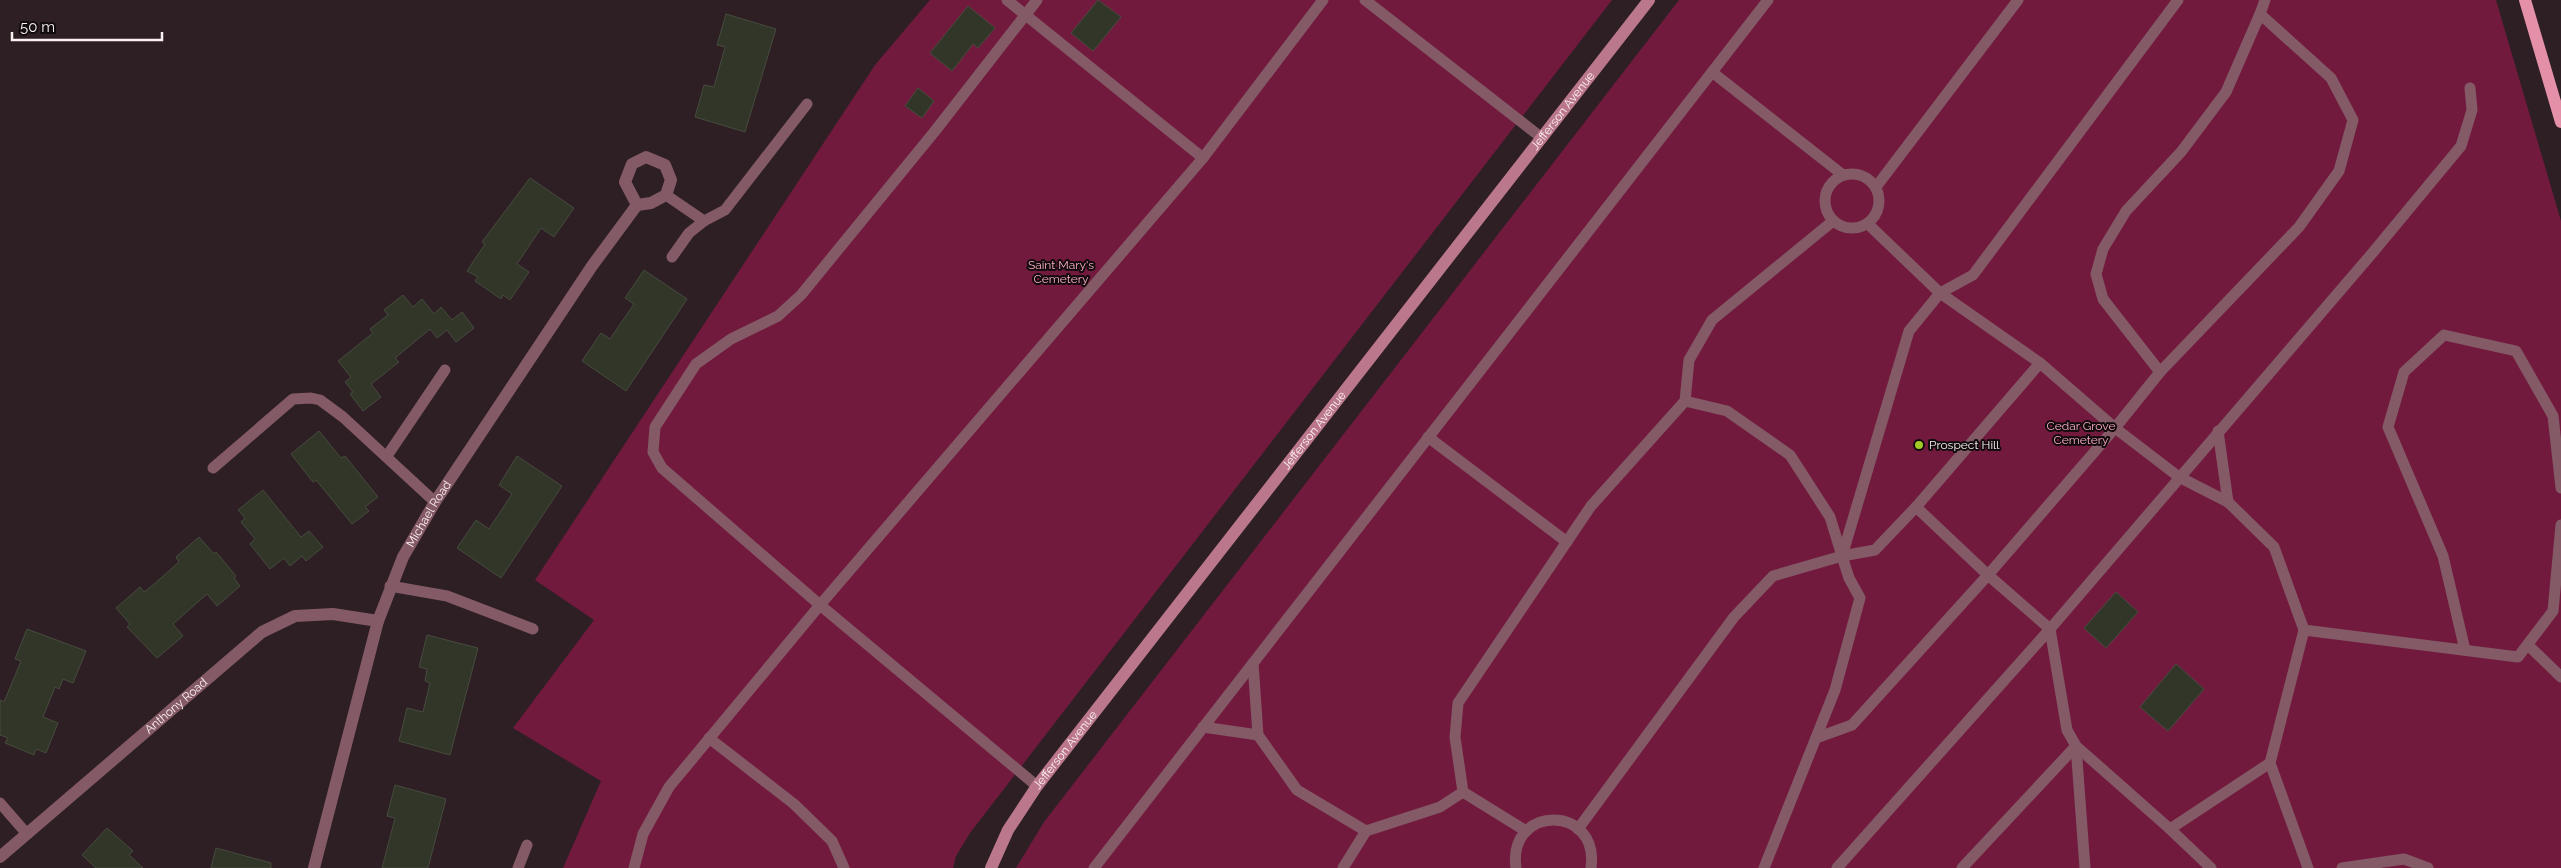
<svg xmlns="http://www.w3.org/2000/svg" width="2561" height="868" viewBox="0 0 2561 868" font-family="Raleway,sans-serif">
  <rect width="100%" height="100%" fill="#2d1f23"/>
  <g fill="#721a3e">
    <path d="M 930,0 L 1612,0 L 970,833 L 956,856 L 953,868 L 563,868 L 601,781 L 513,728 L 594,620 L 535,580 L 875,65 Z"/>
    <path d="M 1679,0 L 2496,0 L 2561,221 L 2561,868 L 1016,868 L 1044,822 Z"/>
  </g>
  <g fill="#313629" stroke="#474b3e">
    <path d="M 1098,0 L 1121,17 L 1093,51 L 1071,33 Z"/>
    <path d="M 968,6 L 995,28 L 978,48 L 973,44 L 952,71 L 930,53 Z"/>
    <path d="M 726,14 L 776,29 L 745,132 L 695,117 L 704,85 L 714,87 L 725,47 L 717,45 Z"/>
    <path d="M 918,88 L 934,101 L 922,118 L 905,106 Z"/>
    <path d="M 530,178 L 574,208 L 554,237 L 541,228 L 517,264 L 529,272 L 510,300 L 503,295 L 501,299 L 475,281 L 478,277 L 467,271 L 485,244 L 482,242 Z"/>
    <path d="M 644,270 L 687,299 L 626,391 L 582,361 L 601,333 L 610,339 L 634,304 L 625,298 Z"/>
    <path d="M 403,295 L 413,307 L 422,299 L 434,314 L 441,307 L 452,320 L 462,312 L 474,328 L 456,342 L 447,330 L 437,338 L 430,329 L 395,358 L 399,362 L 371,384 L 381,397 L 363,411 L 350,394 L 353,392 L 345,382 L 351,377 L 338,361 L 373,333 L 370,329 L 388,315 L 384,310 Z"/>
    <path d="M 319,431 L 341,458 L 345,456 L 378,497 L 365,507 L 369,511 L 352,524 L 316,480 L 313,482 L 291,454 Z"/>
    <path d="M 517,456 L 562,486 L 501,578 L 457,548 L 476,520 L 489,529 L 512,494 L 499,485 Z"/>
    <path d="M 263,490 L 301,537 L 309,531 L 323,547 L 306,561 L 302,556 L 290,566 L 284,558 L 270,569 L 250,544 L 255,539 L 241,522 L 245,518 L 238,510 Z"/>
    <path d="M 199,537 L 214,554 L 216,552 L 236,576 L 234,578 L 240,586 L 217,606 L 207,594 L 173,624 L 183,636 L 157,658 L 127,627 L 130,624 L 116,608 L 140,587 L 144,592 L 153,585 L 179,562 L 176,557 Z"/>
    <path d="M 2116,592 L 2138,612 L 2106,648 L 2084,628 Z"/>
    <path d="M 27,629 L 86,651 L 73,683 L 63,679 L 59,689 L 55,687 L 43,717 L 58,723 L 46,753 L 36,749 L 34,755 L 5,743 L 8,738 L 0,735 L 0,700 L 4,702 L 21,661 L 15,659 Z"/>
    <path d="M 427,635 L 478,648 L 450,755 L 399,741 L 407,708 L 423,712 L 430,683 L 425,681 L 427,669 L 419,667 Z"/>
    <path d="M 2176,664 L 2204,689 L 2168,731 L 2140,707 Z"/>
    <path d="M 395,785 L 446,799 L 428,868 L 382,868 L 395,818 L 387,816 Z"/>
    <path d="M 107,828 L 133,851 L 129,855 L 143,868 L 96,868 L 82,855 Z"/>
    <path d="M 216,848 L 271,863 L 271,868 L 211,868 Z"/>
  </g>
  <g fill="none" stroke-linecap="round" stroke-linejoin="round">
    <g stroke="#845a66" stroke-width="11">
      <path d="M 1007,0 L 1203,158"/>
      <path d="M 1365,0 L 1542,138"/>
      <path d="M 2265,0 L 2260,14 L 2331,78 L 2353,120 L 2339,171 L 2299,227 L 2160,372 L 2115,428 L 2040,363 L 1916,507 L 1988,575 L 2050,629 L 2369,257 L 2461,146 L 2472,110 L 2470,88"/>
      <path d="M 1712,72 L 1843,175"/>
      <circle cx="1852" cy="201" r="27"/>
      <path d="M 1876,187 L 2018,0"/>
      <path d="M 666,195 L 704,221 L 725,210 L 807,104"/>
      <path d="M 1868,224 L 1940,293 L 2040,363"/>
      <path d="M 672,257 L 689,233 L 704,221"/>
      <path d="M 2160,372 L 2103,299 L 2096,274 L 2103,249 L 2126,211 L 2181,152 L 2226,92 L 2260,14"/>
      <path d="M 1685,401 L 1727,411 L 1790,455 L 1830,517 L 1842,556"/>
      <path d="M 1428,437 L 1567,542"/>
      <path d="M 387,456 L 445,370"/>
      <path d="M 213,468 L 293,399 L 311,398 L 320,400 L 343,417 L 435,502"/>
      <path d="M 2228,502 L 2274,547 L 2304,630 L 2518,657 L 2553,611 L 2561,525"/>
      <path d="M 390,586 L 447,596 L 533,629"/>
      <path d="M 2304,630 L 2270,763 L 2308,868"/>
      <path d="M 2528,645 L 2561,677"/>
      <path d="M 2465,650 L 2443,556 L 2388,427 L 2404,372 L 2444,335 L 2516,351 L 2553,416 L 2561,488"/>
      <path d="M 1253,663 L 1258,735 L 1297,790 L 1366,831"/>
      <path d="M 1203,727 L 1258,735"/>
      <path d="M 709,738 L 794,804 L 832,841 L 844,868"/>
      <path d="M 1816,738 L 1852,725 L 1988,575 L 2115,428 L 2179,477 L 2228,502 L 2218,431"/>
      <path d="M 2076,746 L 2085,868"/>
      <path d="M 1037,786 L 820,605 L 1203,158 L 1323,0"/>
      <path d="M 0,803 L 27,834"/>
      <path d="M 1578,829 L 1734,617 L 1773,576 L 1842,556 L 1875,550 L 1916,507"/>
      <path d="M 2170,829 L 2270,763"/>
      <path d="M 1526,831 L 1463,792 L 1455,737 L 1458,703 L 1591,506 L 1685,401 L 1689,360 L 1712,320 L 1833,221"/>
      <path d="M 518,868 L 527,845"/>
      <path d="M 634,868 L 643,834 L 669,787 L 820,605 L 662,468 L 653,452 L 655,427 L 696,364 L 731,339 L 778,316 L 801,295 L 935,131 L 1037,0"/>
      <path d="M 1094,868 L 1768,0"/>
      <path d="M 1343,868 L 1366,831 L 1440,807 L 1463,792"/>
      <path d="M 1516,868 C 1507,804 1600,804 1591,868"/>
      <path d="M 1764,868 L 1835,690 L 1860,598 L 1849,578 L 1842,556 L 1909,331 L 1940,293 L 1973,275 L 2178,0"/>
      <path d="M 1837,868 L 2050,629 L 2067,730 L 2076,746 L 2170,829 L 2211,868"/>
      <path d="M 1962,868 L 2076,746"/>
      <path d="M 2342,868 L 2404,859 L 2428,868"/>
    </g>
    <g stroke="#845a66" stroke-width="12">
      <path id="s1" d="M 0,857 L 262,632 L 295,616 L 333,614 L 378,621"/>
      <path id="s2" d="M 314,868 L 378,621 L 403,557 L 435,502 L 592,266 L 637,205 L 651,203 L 666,195 L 671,180 L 665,165 L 646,157 L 632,164 L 625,182 L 637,205"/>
    </g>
    <path stroke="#bb788c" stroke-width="12" id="s3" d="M 991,868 L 1008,830 L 1037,786 L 1649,0"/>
    <path stroke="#e590a9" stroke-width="12" d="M 2525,0 L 2561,122"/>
  </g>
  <circle fill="#a3c927" stroke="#110b0d" stroke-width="2" cx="1919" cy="445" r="5"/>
  <g text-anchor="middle" stroke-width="4" stroke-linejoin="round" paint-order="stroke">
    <g font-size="12" fill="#fbf1f3" stroke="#110b0d">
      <text dy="4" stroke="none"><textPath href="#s3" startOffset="950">Jefferson Avenue</textPath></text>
      <text dy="4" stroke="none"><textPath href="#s3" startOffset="545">Jefferson Avenue</textPath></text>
      <text dy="4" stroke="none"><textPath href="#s2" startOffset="374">Michael Road</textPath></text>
      <text dy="4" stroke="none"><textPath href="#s1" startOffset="232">Anthony Road</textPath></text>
      <text dy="4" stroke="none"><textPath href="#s3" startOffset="140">Jefferson Avenue</textPath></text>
    </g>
    <g font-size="12" fill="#faadc3" stroke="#110b0d">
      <text x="1061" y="269">Saint Mary's<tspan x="1061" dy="14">Cemetery</tspan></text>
      <text x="2081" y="430">Cedar Grove<tspan x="2081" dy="14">Cemetery</tspan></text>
    </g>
    <g font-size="12" fill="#fbf1f3" stroke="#110b0d" text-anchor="start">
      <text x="1929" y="449">Prospect Hill</text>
    </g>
  </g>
  <path d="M12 32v8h150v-8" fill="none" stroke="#fbf1f3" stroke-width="2.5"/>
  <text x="20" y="32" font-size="15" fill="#fbf1f3" stroke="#110b0d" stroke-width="4" paint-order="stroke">50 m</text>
</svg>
